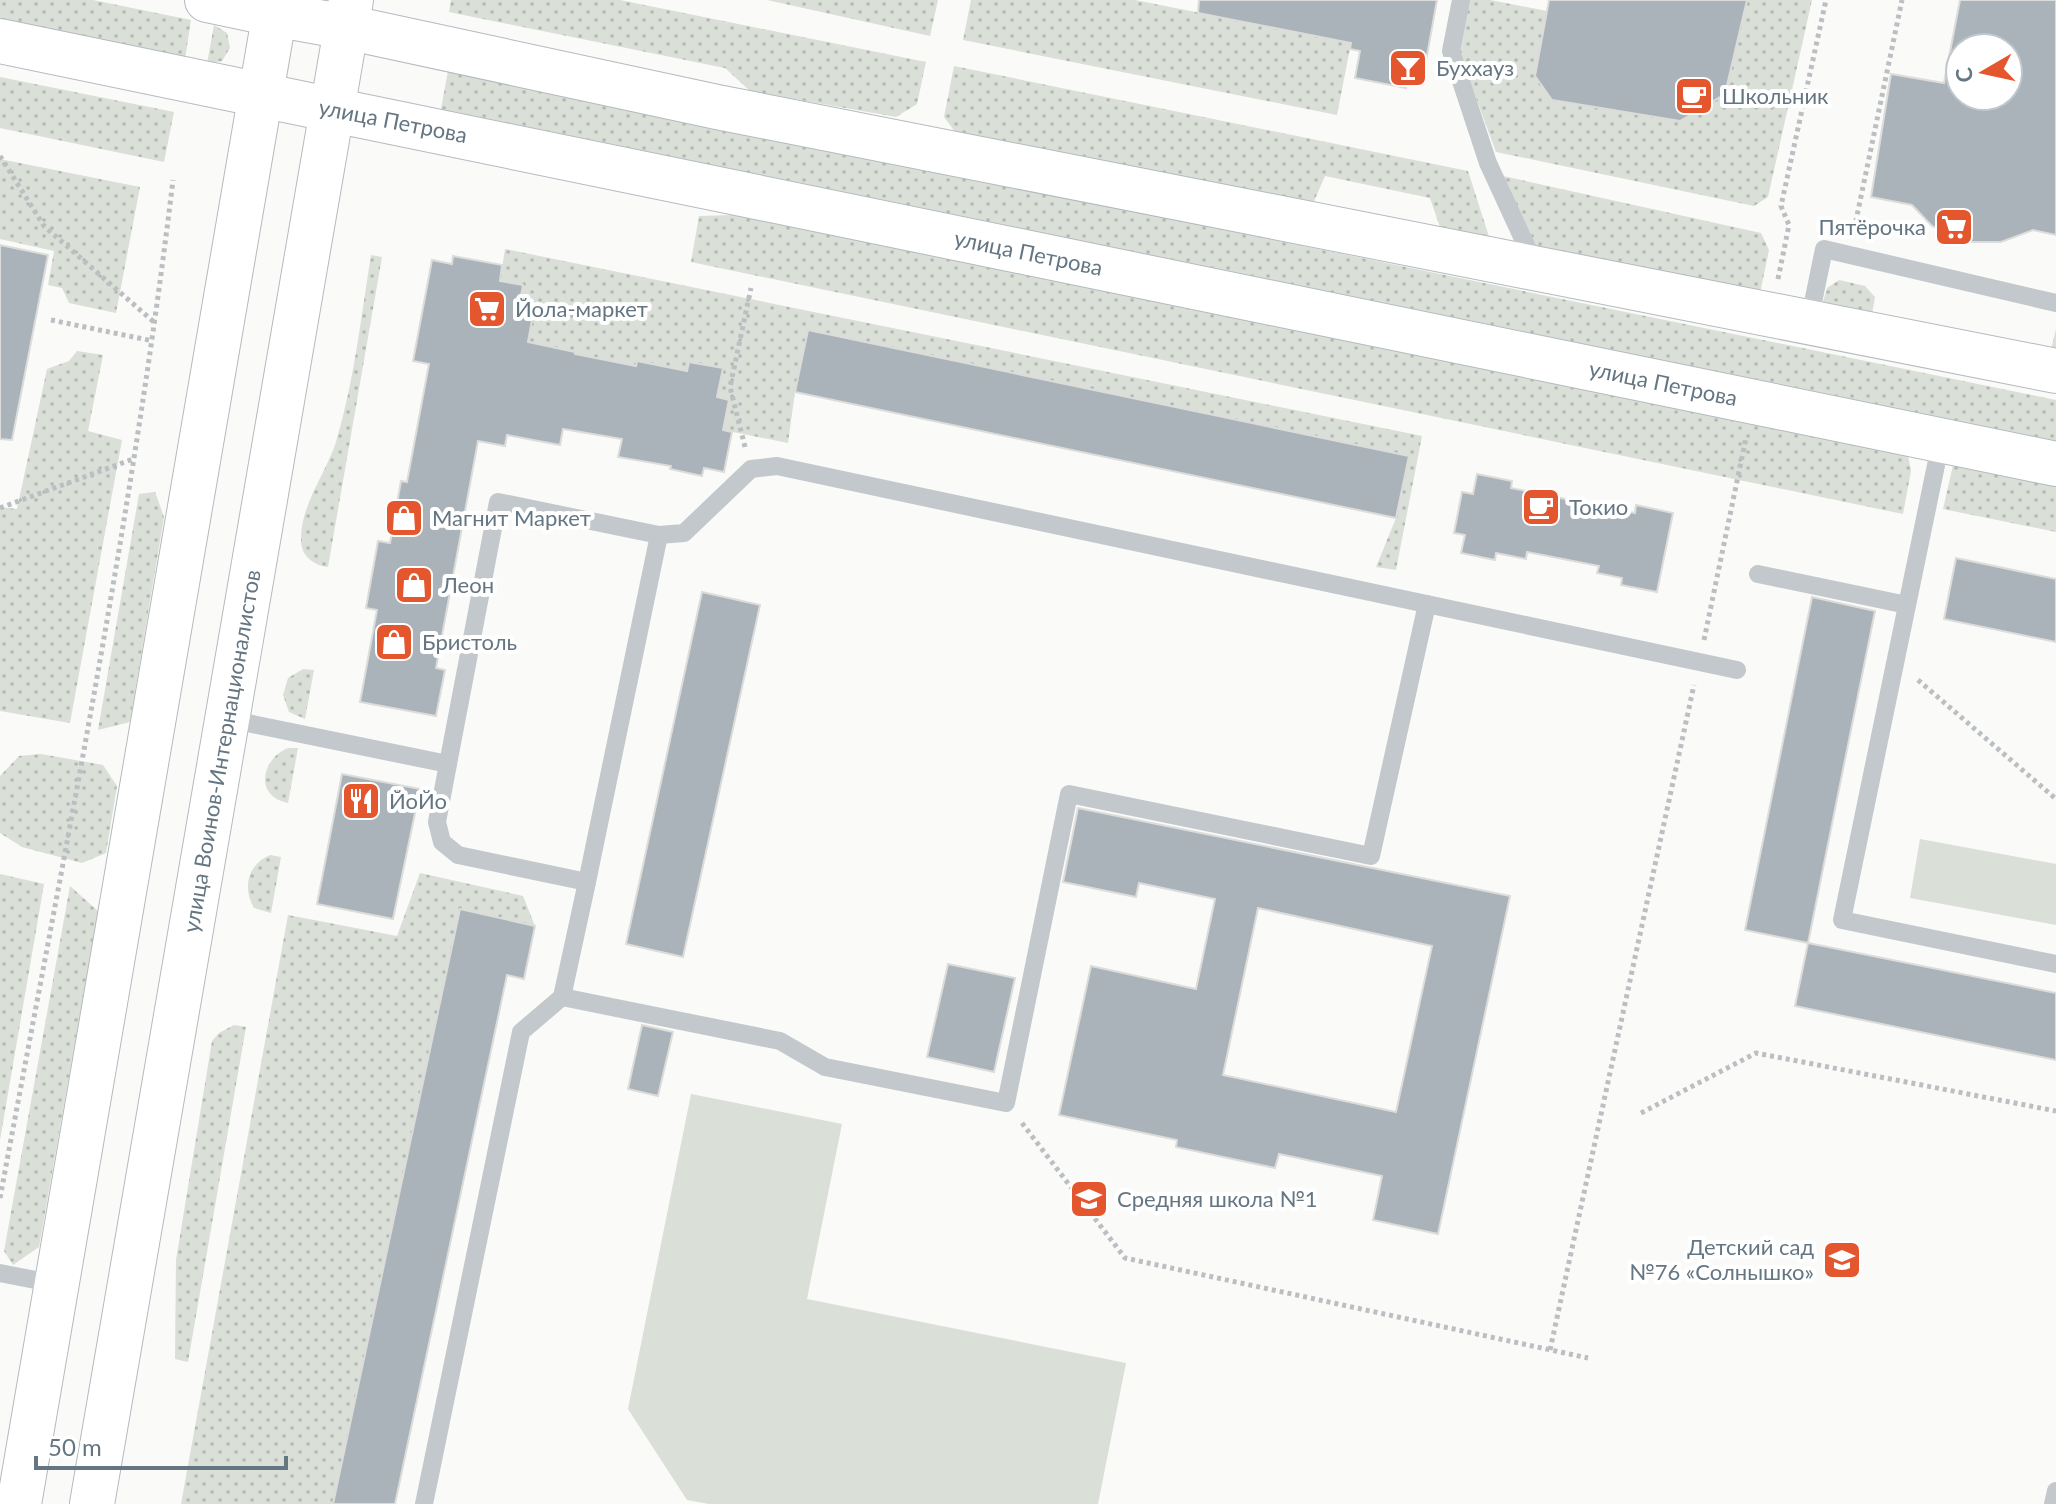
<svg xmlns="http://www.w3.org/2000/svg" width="2056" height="1504" viewBox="0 0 2056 1504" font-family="Lato,sans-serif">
  <defs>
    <pattern id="grass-dots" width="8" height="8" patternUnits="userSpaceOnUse" patternTransform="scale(2)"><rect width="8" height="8" fill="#dadfd7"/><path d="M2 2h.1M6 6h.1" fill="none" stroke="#b4b9b4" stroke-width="1.8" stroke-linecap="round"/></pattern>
  </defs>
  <rect width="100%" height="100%" fill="#fafaf8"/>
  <g fill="url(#grass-dots)">
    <path d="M 0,0 L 93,0 L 191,20 L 185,59 L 0,21 Z"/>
    <path d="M 451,0 L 620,0 L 926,62 L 917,104 L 896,117 L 750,91 L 725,68 L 449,12 Z"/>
    <path d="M 767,0 L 938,0 L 930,36 Z"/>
    <path d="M 971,0 L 1135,0 L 1351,43 L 1337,115 L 963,40 Z"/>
    <path d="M 1465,0 L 1490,0 L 1547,11 L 1535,76 L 1552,100 L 1679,121 L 1725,94 L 1747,0 L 1812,0 L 1768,197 L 1754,206 L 1496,152 L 1459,52 Z"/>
    <path d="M 214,25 L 227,33 L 230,48 L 222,61 L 207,64 Z"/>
    <path d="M 954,66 L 1468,171 L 1492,246 L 1443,236 L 1430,198 L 1325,176 L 1311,208 L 956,133 L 944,117 Z"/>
    <path d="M 448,71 L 2056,400 L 2056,441 L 441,109 Z"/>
    <path d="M 0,77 L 174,112 L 164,162 L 0,128 Z"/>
    <path d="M 0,159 L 140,187 L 116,313 L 69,303 L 62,288 L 48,285 L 54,251 L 0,239 Z"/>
    <path d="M 1503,176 L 1761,233 L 1769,250 L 1759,298 L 1540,255 Z"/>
    <path d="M 767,214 L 1907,450 L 1911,471 L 1903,514 L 691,262 L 699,216 Z"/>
    <path d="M 505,249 L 1422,436 L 1396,570 L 1376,567 L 1396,518 L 1409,456 L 809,330 L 795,392 L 788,443 L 723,430 L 729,400 L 717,397 L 722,368 L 689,362 L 687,371 L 638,361 L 636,366 L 575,354 L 575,352 L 528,342 L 534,310 L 519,306 L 523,285 L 500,281 Z"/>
    <path d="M 371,255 L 382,257 L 328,567 C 313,565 301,556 301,540 C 300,506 326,473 336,442 C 354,382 361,317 371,255 Z"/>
    <path d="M 1839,280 L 1865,286 L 1875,297 L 1872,314 L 2051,350 L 2056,329 L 2056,362 L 1822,305 L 1827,288 Z"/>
    <path d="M 77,351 L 103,355 L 88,431 L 122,440 L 70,723 L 0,711 L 0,507 L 17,509 L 47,369 L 69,361 Z"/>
    <path d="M 1954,461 L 2056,482 L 2056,532 L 1943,509 Z"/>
    <path d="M 155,492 L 164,517 L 130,722 L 98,730 L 139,494 Z"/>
    <path d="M 303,669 L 314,670 L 305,719 L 289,712 L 283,695 L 288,678 Z"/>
    <path d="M 288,748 L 298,748 L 288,803 C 254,797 261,759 288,748 Z"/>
    <path d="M 41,754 L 103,765 L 117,786 L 106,853 L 82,863 L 22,847 L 0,833 L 0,776 L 19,756 Z"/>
    <path d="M 270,855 L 281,857 L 271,913 L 254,908 C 242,888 248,864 270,855 Z"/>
    <path d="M 420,873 L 523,896 L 535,926 L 461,910 L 333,1504 L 181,1504 L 288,915 L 397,936 Z"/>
    <path d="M 0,874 L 44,884 L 0,1140 Z"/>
    <path d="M 70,886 L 98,911 L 39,1247 L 13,1265 L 4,1251 Z"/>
    <path d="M 234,1025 L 246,1027 L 188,1362 L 175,1359 L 176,1260 L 212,1041 L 219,1033 Z"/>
  </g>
  <g fill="#dadfd7">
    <path d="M 1920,839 L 2056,864 L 2056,925 L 1910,898 Z"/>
    <path d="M 691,1094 L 842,1124 L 807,1299 L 1126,1363 L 1098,1504 L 709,1504 L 687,1500 L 628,1409 Z"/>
  </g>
  <g fill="#aab3b9" stroke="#dcdcda" stroke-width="2" fill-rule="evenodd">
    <path d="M 1199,0 L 1437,0 L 1426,61 L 1411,59 L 1406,88 L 1355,78 L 1360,51 L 1350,49 L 1351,43 L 1198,13 Z"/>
    <path d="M 1549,0 L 1747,0 L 1725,94 L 1680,121 L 1552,100 L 1535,76 Z"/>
    <path d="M 1960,0 L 2056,0 L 2056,235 L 2033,230 L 2001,242 L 1965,242 L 1932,226 L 1912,205 L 1871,197 L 1891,74 L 1944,83 ZM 1960,48 L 2008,48 L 2008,96 L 1960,96 Z"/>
    <path d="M 0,245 L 48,255 L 12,440 L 0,439 Z"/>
    <path d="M 453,256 L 502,265 L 500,281 L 523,285 L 519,306 L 534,309 L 528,342 L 575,352 L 575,354 L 636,366 L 637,361 L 687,371 L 689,362 L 723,368 L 717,397 L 729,400 L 723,430 L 732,432 L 724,472 L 704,468 L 702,476 L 670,469 L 671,466 L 618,457 L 622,439 L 563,429 L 560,445 L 507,435 L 505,446 L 478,441 L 436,668 L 445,670 L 436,716 L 360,702 L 377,610 L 366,608 L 378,541 L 390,543 L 401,481 L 407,482 L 429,364 L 413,361 L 432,260 L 452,264 Z"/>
    <path d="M 808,330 L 1409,456 L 1396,518 L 795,392 Z"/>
    <path d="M 1477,474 L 1512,481 L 1511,488 L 1635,513 L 1636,505 L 1673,513 L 1657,592 L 1621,585 L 1622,578 L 1597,573 L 1599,566 L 1527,552 L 1526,559 L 1496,553 L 1495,560 L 1461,553 L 1465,535 L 1454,533 L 1462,492 L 1473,494 Z"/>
    <path d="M 1956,558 L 2056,579 L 2056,642 L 1944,619 Z"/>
    <path d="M 702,592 L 760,605 L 683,957 L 626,944 Z"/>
    <path d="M 1812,597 L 1875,611 L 1808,943 L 1745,930 Z"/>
    <path d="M 342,774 L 420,789 L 393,919 L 317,904 Z"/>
    <path d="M 1078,808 L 1510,896 L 1438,1234 L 1373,1220 L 1382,1176 L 1279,1154 L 1275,1168 L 1176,1147 L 1177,1140 L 1059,1115 L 1091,966 L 1196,989 L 1215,899 L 1139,883 L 1136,897 L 1063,882 ZM 1258,908 L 1432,946 L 1396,1112 L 1223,1075 Z"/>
    <path d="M 460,909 L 535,926 L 524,979 L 507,975 L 395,1504 L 333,1504 Z"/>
    <path d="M 1808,943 L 2056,993 L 2056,1060 L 1795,1006 Z"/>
    <path d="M 948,964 L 1015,978 L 994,1072 L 927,1057 Z"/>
    <path d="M 642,1025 L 673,1032 L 658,1096 L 628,1089 Z"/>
  </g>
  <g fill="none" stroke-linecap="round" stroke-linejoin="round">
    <g stroke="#b3babf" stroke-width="46">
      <g id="secondary">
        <path d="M 207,0 L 274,14"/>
        <path d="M 346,27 L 717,107 L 2056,371"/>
        <path d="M 0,41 L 261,95"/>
        <path id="s1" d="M 333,110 L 2056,464"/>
      </g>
    </g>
    <g stroke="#b5babe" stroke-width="46">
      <g id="primary">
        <path d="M 274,14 L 346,27"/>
        <path d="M 261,95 L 333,110"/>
        <path d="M 19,1504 L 277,0"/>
        <path id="s2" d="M 92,1504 L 351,0"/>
      </g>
    </g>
    <g stroke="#bbbfc2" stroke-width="5" stroke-dasharray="4 4" stroke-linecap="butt">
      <path d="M 0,156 L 44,226 L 155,323"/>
      <path d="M 1854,230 L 1902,0"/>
      <path d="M 1778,279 L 1789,225 L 1781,206 L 1826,0"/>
      <path d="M 51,320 L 153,341"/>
      <path d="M 745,447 L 730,387 L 751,288"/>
      <path d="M 0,508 L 133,459"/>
      <path d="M 1704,640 L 1746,438"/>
      <path d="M 1918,680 L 2056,799"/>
      <path d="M 1641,1113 L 1756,1053 L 2056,1111"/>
      <path d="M 1022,1123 L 1125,1258 L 1588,1358"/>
      <path d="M 0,1198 C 63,860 132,521 173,180"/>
      <path d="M 1550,1350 L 1694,685"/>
    </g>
    <g stroke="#c3c8cc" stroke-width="18">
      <path d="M 1461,0 L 1451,51 L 1488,163 L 1536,267"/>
      <path d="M 1809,322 L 1824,249 L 2056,303"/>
      <path d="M 1941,441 L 1842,920 L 2056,964"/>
      <path d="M 1758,574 L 1907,605"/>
      <path d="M 228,719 L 448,764 L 437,822 L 442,842 L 458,855 L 587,882 L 562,997 L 521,1032 L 424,1504"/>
      <path d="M 448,764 L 498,502 L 659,535"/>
      <path d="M 587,882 L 659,535 L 684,533 L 751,469 L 777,466 L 1737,670"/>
      <path d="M 562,997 L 780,1041 L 825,1067 L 1006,1103 L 1069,794 L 1371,856 L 1427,604"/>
      <path d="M 0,1273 L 56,1284"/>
      <path d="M 2053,1504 L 2056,1491"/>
    </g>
    <use href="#secondary" stroke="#fff" stroke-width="44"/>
    <use href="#primary" stroke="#fff" stroke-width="44"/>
  </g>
  <defs>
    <g id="bar-square" transform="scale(2)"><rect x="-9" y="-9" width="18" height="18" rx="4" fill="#e4572e" stroke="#fff"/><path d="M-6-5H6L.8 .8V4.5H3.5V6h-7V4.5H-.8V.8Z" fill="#fff"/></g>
    <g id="cafe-square" transform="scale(2)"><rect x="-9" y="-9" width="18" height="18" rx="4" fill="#e4572e" stroke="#fff"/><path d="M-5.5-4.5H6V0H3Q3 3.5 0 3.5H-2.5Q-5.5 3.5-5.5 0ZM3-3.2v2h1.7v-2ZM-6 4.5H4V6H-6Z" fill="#fff"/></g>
    <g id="supermarket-square" transform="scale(2)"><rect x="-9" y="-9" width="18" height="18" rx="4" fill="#e4572e" stroke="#fff"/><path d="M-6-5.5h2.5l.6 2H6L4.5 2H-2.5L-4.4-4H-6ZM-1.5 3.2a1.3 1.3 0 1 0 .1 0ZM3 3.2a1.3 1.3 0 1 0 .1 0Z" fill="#fff"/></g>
    <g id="shop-square" transform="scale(2)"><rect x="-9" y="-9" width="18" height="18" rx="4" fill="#e4572e" stroke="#fff"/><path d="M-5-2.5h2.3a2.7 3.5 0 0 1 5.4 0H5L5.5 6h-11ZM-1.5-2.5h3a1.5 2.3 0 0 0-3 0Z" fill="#fff"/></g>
    <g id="restaurant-square" transform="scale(2)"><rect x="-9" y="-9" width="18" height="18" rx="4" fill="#e4572e" stroke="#fff"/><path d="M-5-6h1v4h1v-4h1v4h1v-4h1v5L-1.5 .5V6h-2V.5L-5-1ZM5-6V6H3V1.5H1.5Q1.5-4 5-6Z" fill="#fff"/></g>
    <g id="school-square" transform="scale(2)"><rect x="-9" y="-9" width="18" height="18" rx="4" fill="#e4572e" stroke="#fff"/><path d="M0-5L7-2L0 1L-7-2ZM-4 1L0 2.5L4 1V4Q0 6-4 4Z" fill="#fff"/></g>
  </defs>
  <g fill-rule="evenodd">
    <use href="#bar-square" x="1408" y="68"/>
    <use href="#cafe-square" x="1694" y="96"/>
    <use href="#supermarket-square" x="1954" y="227"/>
    <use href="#supermarket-square" x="487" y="309"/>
    <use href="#cafe-square" x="1541" y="507"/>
    <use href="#shop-square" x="404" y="518"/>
    <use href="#shop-square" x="414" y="585"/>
    <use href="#shop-square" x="394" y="642"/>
    <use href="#restaurant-square" x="361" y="801"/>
    <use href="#school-square" x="1089" y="1199"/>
    <use href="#school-square" x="1842" y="1260"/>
  </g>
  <g text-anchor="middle" stroke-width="8" stroke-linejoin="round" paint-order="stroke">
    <g font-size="22" fill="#657683" stroke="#fff" text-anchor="start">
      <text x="1436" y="76">Буххауз</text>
      <text x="1722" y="104">Школьник</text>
      <text x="1926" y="235" text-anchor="end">Пятёрочка</text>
      <text x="515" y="317">Йола-маркет</text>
      <text x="1569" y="515">Токио</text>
      <text x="432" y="526">Магнит Маркет</text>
      <text x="442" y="593">Леон</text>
      <text x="422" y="650">Бристоль</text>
      <text x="389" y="809">ЙоЙо</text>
      <text x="1117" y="1207">Средняя школа №1</text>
      <text x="1814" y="1255" text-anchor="end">Детский сад<tspan x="1814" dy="25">№76 «Солнышко»</tspan></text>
    </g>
    <g font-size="22" fill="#657683" stroke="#fff">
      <text transform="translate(393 121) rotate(11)" y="8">улица Петрова</text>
      <text dy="8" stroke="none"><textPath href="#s1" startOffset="710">улица Петрова</textPath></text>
      <text dy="8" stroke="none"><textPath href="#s1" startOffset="1358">улица Петрова</textPath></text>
      <text dy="8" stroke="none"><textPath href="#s2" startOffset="764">улица Воинов-Интернационалистов</textPath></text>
    </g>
  </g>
  <g transform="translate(1984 72) rotate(261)"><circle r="38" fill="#ffffff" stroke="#c1c8cd" stroke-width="2"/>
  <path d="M0-6L14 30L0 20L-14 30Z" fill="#e4572e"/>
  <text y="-12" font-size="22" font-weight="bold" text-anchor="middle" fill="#657683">С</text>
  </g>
  <path d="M36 1456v12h250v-12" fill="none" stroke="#657683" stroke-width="4"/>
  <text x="48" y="1456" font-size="24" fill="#657683" stroke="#ffffff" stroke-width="6" paint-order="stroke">50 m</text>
</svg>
